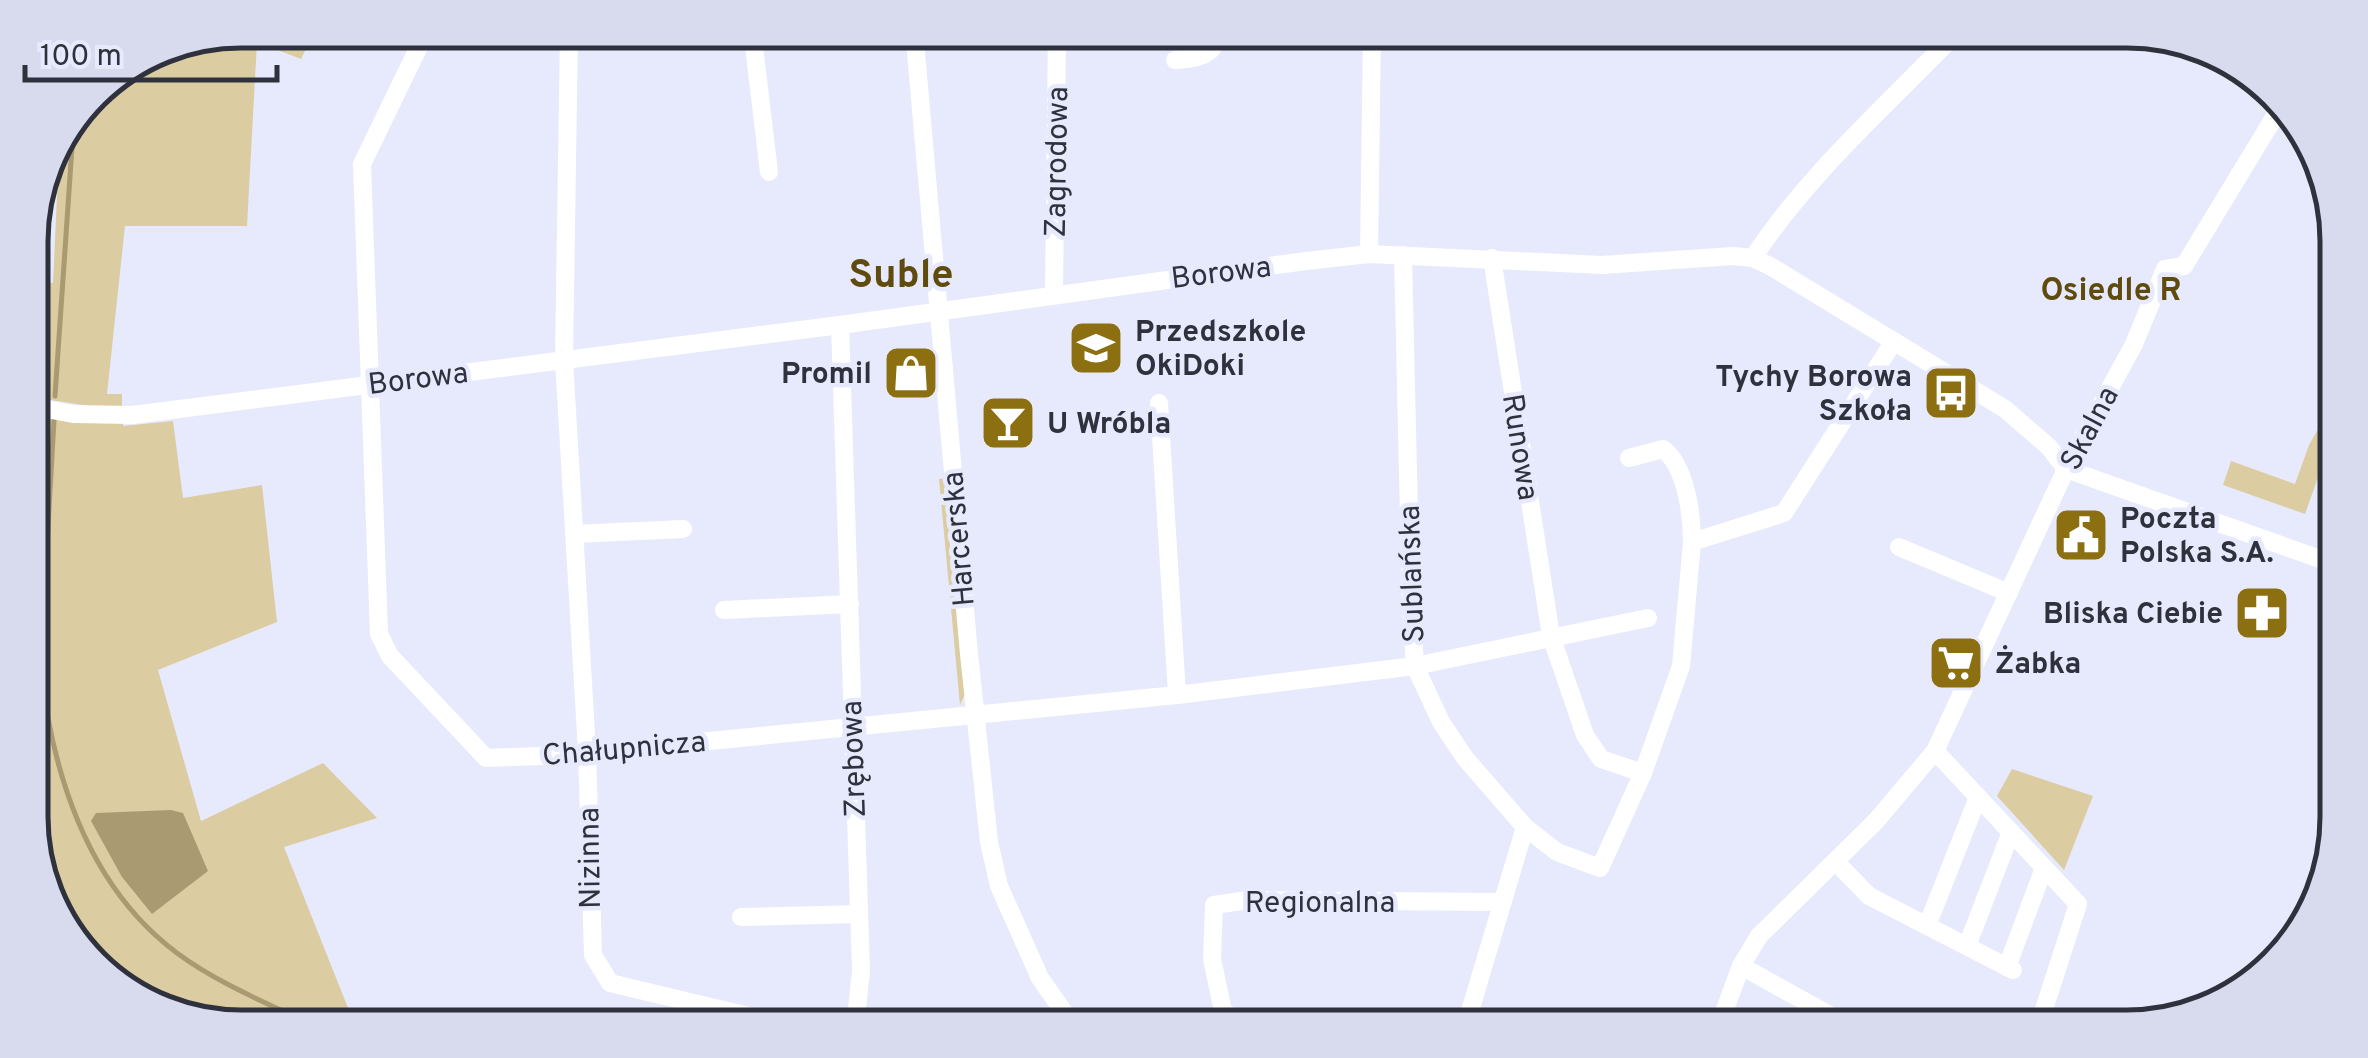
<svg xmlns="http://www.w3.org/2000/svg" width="2368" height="1058" viewBox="0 0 2368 1058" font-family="Overpass,sans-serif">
  <rect width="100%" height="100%" fill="#e7eafd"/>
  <g fill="#dbcca2">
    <path d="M 240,30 L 315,30 L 301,59 L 257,42 L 247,226 L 125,226 L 107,394 L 122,394 L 122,407 L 96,407 L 31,397 L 31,279 L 53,283 L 59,153 L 51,151 L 52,147 L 101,83 L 160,46 Z"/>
    <path d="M 31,412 L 123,422 L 123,426 L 173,421 L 183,498 L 262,485 L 277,622 L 158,670 L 201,821 L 323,763 L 377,818 L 284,847 L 356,1028 L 240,1028 L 220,1024 L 102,967 L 73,945 L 32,846 Z"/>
    <path d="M 2317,431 L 2333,435 L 2305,514 L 2223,485 L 2231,461 L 2295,484 L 2309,445 Z"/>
    <path d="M 946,478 L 965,694 L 960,705 L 939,479 Z"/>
    <path d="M 2012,769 L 2093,796 L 2064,870 L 1997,796 Z"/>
  </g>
  <path fill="#a99a72" d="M 171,810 L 183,813 L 208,871 L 152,914 L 122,877 L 91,821 L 96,813 Z"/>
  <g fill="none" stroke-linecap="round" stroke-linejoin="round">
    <g stroke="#a99a72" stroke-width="5">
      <path d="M 55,396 L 74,118"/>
      <path d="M 43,616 L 54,420"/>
      <path d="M 40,665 C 52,771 87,886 177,953 C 220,985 272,1005 319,1028"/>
    </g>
    <g stroke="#fff" stroke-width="18">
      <path d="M 427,30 L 362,164 L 379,634 L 390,656 L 486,758 L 567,755 L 1177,695 L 1415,666 L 1648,618"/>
      <path d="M 569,30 L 564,360 L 587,751 L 593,955 L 610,983 L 799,1028"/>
      <path d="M 752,30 L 769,172"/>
      <path d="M 914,30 L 969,654 L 989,842 L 999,886 L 1040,978 L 1075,1028"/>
      <path d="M 1175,60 C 1197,58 1217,57 1218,30"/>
      <path d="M 1369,254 L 1372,30"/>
      <path d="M 1403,255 L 1411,604 L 1415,666 L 1441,722 L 1465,758 L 1525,827 L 1465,1028"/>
      <path d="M 1492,258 L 1551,636 L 1585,735 L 1601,759 L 1643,773"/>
      <path d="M 1753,258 C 1810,171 1888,105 1959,30"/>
      <path d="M 1054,293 L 1057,30"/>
      <path d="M 840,325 L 861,971 L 855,1028"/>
      <path d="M 1159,403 L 1177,695"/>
      <path d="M 31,406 L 73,414 L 132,415 L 840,325 L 1306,261 L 1369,254 L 1602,265 L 1733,256 L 1753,258 L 1770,266 L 2005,409 L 2049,447 L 2066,469 L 2337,565"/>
      <path d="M 1629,458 L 1663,449 C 1686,466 1692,515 1692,542"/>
      <path d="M 575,534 L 683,529"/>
      <path d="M 1899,547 L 2009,593"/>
      <path d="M 724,610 L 850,604"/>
      <path d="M 1935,751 L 2078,904 L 2038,1028"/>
      <path d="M 1525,827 L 1557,852 L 1600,868 L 1643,773 L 1681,666 L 1692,542 L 1784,513 L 1894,341"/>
      <path d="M 1836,862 L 1869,896 L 2013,970"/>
      <path d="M 741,917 L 859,914"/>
      <path d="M 1927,926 L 1978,797"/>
      <path d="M 1967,946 L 2011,832"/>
      <path d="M 1741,966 L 1853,1028"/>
      <path d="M 2007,967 L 2044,868"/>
      <path d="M 1246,1028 L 1223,1011 L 1212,959 L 1214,905 L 1248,900 L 1503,902"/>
      <path d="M 1718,1028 L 1741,966 L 1759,936 L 1876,821 L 1935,751 L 2066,469 L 2134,344 L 2165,269 L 2184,266 L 2283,103"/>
    </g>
  </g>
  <defs>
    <g id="school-square" transform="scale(2.875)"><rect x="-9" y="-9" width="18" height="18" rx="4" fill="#8b6f10" stroke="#e7eafd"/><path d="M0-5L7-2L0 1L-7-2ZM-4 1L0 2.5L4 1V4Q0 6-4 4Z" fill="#fff"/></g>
    <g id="shop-square" transform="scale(2.875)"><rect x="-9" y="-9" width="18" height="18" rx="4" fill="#8b6f10" stroke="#e7eafd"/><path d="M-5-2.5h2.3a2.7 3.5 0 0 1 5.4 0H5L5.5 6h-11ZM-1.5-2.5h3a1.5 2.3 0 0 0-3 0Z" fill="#fff"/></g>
    <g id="bus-square" transform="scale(2.875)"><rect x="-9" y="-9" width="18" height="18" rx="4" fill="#8b6f10" stroke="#e7eafd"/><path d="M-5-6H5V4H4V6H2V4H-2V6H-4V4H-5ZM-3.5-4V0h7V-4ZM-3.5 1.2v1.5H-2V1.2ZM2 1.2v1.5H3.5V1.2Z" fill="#fff"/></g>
    <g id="bar-square" transform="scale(2.875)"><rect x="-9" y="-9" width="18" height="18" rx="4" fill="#8b6f10" stroke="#e7eafd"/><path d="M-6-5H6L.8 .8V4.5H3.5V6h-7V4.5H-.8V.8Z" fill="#fff"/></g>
    <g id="civic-square" transform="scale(2.875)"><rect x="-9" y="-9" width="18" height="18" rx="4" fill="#8b6f10" stroke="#e7eafd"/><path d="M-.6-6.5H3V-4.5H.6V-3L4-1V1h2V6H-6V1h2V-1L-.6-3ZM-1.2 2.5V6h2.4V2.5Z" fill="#fff"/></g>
    <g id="pharmacy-square" transform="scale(2.875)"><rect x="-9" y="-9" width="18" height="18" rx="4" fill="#8b6f10" stroke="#e7eafd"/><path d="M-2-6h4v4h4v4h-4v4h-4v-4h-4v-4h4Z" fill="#fff"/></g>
    <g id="supermarket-square" transform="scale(2.875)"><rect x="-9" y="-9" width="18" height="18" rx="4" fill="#8b6f10" stroke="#e7eafd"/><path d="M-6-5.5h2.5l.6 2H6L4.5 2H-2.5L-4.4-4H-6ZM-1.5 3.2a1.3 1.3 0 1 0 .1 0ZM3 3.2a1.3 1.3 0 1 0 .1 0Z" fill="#fff"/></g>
  </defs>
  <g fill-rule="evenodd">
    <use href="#school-square" x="1096" y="348"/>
    <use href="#shop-square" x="911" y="373"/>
    <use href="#bus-square" x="1951" y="393"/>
    <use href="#bar-square" x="1008" y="423"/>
    <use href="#civic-square" x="2081" y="535"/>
    <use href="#pharmacy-square" x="2262" y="613"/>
    <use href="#supermarket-square" x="1956" y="663"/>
  </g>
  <g text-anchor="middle" stroke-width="9" stroke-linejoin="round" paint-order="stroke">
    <g font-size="30" fill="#2f313d" stroke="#e7eafd">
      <text transform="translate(1056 162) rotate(-89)" y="10">Zagrodowa</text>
      <text transform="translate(1221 272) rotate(-7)" y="10">Borowa</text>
      <text transform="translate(418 378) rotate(-7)" y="10">Borowa</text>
      <text transform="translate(2089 428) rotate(-62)" y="10">Skalna</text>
      <text transform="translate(1521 447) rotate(81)" y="10">Runowa</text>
      <text transform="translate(958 539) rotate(-95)" y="10">Harcerska</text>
      <text transform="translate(1411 574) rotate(-92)" y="10">Sublańska</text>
      <text transform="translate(624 748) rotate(-5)" y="10">Chałupnicza</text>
      <text transform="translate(853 759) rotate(-92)" y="10">Zrębowa</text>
      <text transform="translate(589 858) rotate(-91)" y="10">Nizinna</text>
      <text x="1320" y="912">Regionalna</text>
    </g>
    <g font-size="30" font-weight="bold" fill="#2f313d" stroke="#e7eafd" text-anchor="start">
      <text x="1135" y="341">Przedszkole<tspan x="1135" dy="34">OkiDoki</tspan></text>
      <text x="872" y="383" text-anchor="end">Promil</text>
      <text x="1912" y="386" text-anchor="end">Tychy Borowa<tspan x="1912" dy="34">Szkoła</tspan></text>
      <text x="1047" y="433">U Wróbla</text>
      <text x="2120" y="528">Poczta<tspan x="2120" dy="34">Polska S.A.</tspan></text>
      <text x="2223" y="623" text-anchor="end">Bliska Ciebie</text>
      <text x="1995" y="673">Żabka</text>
    </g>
    <g font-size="32" font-weight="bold" fill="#5e4b0d" stroke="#e7eafd">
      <text x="2111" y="300">Osiedle R</text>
    </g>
    <g font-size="40" font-weight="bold" fill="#5e4b0d" stroke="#e7eafd">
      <text x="901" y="287">Suble</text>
    </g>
  </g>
  <path d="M0 0H2368V1058H0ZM241 48H2127A193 193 0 0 1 2320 241V817A193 193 0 0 1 2127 1010H241A193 193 0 0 1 48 817V241A193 193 0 0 1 241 48Z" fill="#d8dbee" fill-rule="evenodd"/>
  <path fill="none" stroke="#2f313d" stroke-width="5" d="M241 48H2127A193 193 0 0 1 2320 241V817A193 193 0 0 1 2127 1010H241A193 193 0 0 1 48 817V241A193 193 0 0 1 241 48Z"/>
  <path d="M25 65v15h252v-15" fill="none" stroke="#2f313d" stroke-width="5"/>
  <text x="40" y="65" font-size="30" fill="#2f313d" stroke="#e7eafd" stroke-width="8" paint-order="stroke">100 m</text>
</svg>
